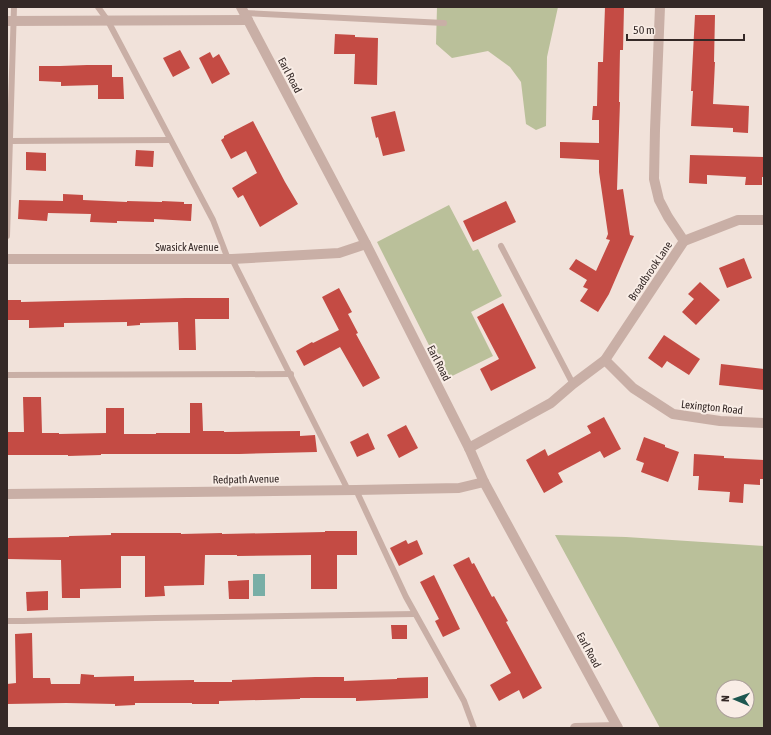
<svg xmlns="http://www.w3.org/2000/svg" width="771" height="735" viewBox="0 0 771 735" font-family="'Asap Condensed',sans-serif">
  <rect width="100%" height="100%" fill="#f1e2da"/>
  <g fill="#bac09a" fill-rule="evenodd">
    <path d="M 437,7 L 558,7 L 547,57 L 546,126 L 536,130 L 526,124 L 521,82 L 510,67 L 488,51 L 452,58 L 436,44 Z"/>
    <path d="M 449,205 L 473,251 L 478,249 L 502,296 L 471,312 L 493,356 L 446,379 L 377,242 Z"/>
    <path d="M 555,535 L 626,537 L 764,546 L 764,728 L 660,728 ZM 723,687 L 747,687 L 747,711 L 723,711 Z"/>
  </g>
  <rect fill="#79aea6" x="253" y="574" width="12" height="22"/>
  <g fill="#c44b44">
    <path d="M 605,7 L 624,7 L 623,50 L 620,50 L 619,102 L 620,102 L 617,190 L 623,189 L 630,235 L 634,236 L 609,294 L 598,312 L 580,301 L 588,289 L 583,287 L 587,280 L 569,269 L 576,259 L 596,271 L 610,240 L 606,239 L 608,234 L 599,172 L 599,160 L 560,158 L 560,142 L 599,143 L 599,120 L 592,120 L 593,106 L 597,106 L 598,62 L 603,62 Z"/>
    <path d="M 695,15 L 715,15 L 714,62 L 715,62 L 713,104 L 749,106 L 748,133 L 733,132 L 733,128 L 691,126 L 693,91 L 691,91 Z"/>
    <path d="M 335,34 L 355,35 L 355,37 L 378,38 L 377,85 L 354,84 L 355,54 L 334,54 Z"/>
    <path d="M 180,50 L 190,68 L 173,77 L 163,58 Z"/>
    <path d="M 210,52 L 213,58 L 219,54 L 230,74 L 212,84 L 199,58 Z"/>
    <path d="M 87,65 L 112,65 L 112,77 L 123,77 L 124,99 L 98,99 L 98,85 L 61,86 L 61,82 L 39,81 L 39,66 L 60,66 Z"/>
    <path d="M 395,111 L 405,151 L 383,156 L 378,137 L 376,138 L 371,117 Z"/>
    <path d="M 253,121 L 285,182 L 298,204 L 260,227 L 243,195 L 238,198 L 232,188 L 257,173 L 246,151 L 231,159 L 221,140 L 224,138 L 224,136 Z"/>
    <path d="M 136,150 L 154,151 L 153,167 L 135,166 Z"/>
    <path d="M 26,152 L 46,153 L 46,171 L 26,170 Z"/>
    <path d="M 690,155 L 764,157 L 764,177 L 762,177 L 762,185 L 745,185 L 746,177 L 707,175 L 707,184 L 689,183 Z"/>
    <path d="M 63,194 L 83,195 L 83,200 L 127,202 L 127,201 L 162,202 L 162,201 L 184,202 L 184,204 L 192,204 L 191,221 L 154,219 L 154,222 L 117,221 L 117,223 L 90,222 L 91,214 L 48,213 L 47,221 L 18,219 L 19,200 L 63,201 Z"/>
    <path d="M 506,201 L 516,222 L 473,242 L 463,221 Z"/>
    <path d="M 744,258 L 752,278 L 727,288 L 719,268 Z"/>
    <path d="M 700,282 L 720,300 L 696,325 L 682,312 L 694,299 L 688,294 Z"/>
    <path d="M 339,288 L 352,312 L 348,314 L 358,333 L 356,334 L 380,378 L 363,387 L 340,347 L 304,366 L 296,351 L 312,342 L 313,343 L 339,330 L 322,297 Z"/>
    <path d="M 185,298 L 229,298 L 229,319 L 195,319 L 196,350 L 179,350 L 178,322 L 140,323 L 140,325 L 127,326 L 127,322 L 64,323 L 64,327 L 29,328 L 29,320 L 7,320 L 7,300 L 21,300 L 21,302 Z"/>
    <path d="M 503,303 L 536,368 L 491,391 L 480,369 L 499,359 L 477,317 Z"/>
    <path d="M 664,335 L 700,359 L 689,375 L 667,361 L 662,368 L 648,358 Z"/>
    <path d="M 721,364 L 764,369 L 764,390 L 719,385 Z"/>
    <path d="M 23,397 L 41,397 L 42,433 L 59,433 L 59,434 L 106,433 L 106,408 L 124,408 L 124,434 L 156,434 L 156,433 L 190,433 L 190,403 L 202,403 L 203,431 L 224,431 L 224,432 L 300,431 L 300,436 L 315,435 L 317,452 L 239,454 L 101,454 L 101,455 L 68,456 L 68,455 L 7,455 L 7,432 L 24,432 Z"/>
    <path d="M 604,417 L 621,449 L 604,458 L 600,451 L 558,473 L 563,482 L 544,493 L 526,460 L 545,449 L 548,456 L 591,433 L 587,426 Z"/>
    <path d="M 406,425 L 418,448 L 399,458 L 387,435 Z"/>
    <path d="M 368,433 L 375,449 L 357,457 L 350,442 Z"/>
    <path d="M 644,437 L 665,445 L 665,447 L 679,452 L 668,482 L 641,472 L 644,463 L 636,460 Z"/>
    <path d="M 694,454 L 724,456 L 724,458 L 764,460 L 764,479 L 760,479 L 760,485 L 744,484 L 743,503 L 729,502 L 730,492 L 698,490 L 699,476 L 693,476 Z"/>
    <path d="M 325,531 L 357,531 L 357,555 L 337,555 L 337,589 L 311,589 L 311,555 L 237,556 L 237,555 L 205,555 L 204,585 L 164,586 L 165,596 L 145,597 L 145,556 L 121,556 L 121,588 L 80,589 L 80,598 L 62,598 L 61,560 L 7,559 L 7,538 L 69,537 L 69,536 L 111,535 L 111,533 L 181,533 L 181,534 L 222,533 L 222,534 L 325,532 Z"/>
    <path d="M 406,540 L 408,544 L 417,540 L 423,554 L 399,566 L 390,548 Z"/>
    <path d="M 469,557 L 472,564 L 474,563 L 492,597 L 494,596 L 508,621 L 506,622 L 542,688 L 523,699 L 519,690 L 499,701 L 490,685 L 511,673 L 453,565 Z"/>
    <path d="M 434,575 L 460,629 L 443,637 L 435,621 L 439,619 L 420,582 Z"/>
    <path d="M 249,580 L 249,599 L 229,599 L 228,581 Z"/>
    <path d="M 48,591 L 48,610 L 27,611 L 26,592 Z"/>
    <path d="M 391,625 L 407,625 L 407,639 L 392,639 Z"/>
    <path d="M 32,633 L 33,678 L 50,678 L 51,684 L 80,684 L 81,674 L 94,675 L 94,677 L 134,676 L 134,681 L 194,680 L 194,682 L 232,682 L 232,680 L 315,677 L 344,677 L 344,681 L 397,679 L 397,678 L 428,677 L 428,698 L 356,701 L 356,698 L 300,698 L 300,699 L 219,701 L 219,704 L 192,704 L 192,703 L 135,703 L 135,705 L 115,706 L 115,704 L 66,703 L 7,704 L 7,684 L 16,683 L 15,634 Z"/>
  </g>
  <g fill="none" stroke-linecap="round" stroke-linejoin="round">
    <g stroke="#c9afa6" stroke-width="6">
      <path d="M 98,7 L 108,21 L 213,220 L 228,259"/>
      <path d="M 244,13 L 444,23"/>
      <path d="M 10,141 L 170,140"/>
      <path d="M 7,236 L 14,7"/>
      <path d="M 501,246 L 573,384"/>
      <path d="M 232,259 L 348,490"/>
      <path d="M 7,375 L 291,374"/>
      <path d="M 356,490 L 406,597 L 464,701 L 474,728"/>
      <path d="M 7,621 L 23,621 L 155,618 L 415,614"/>
    </g>
    <g stroke="#c9afa6" stroke-width="10">
      <path d="M 7,21 L 248,20"/>
      <path d="M 684,241 L 738,220 L 764,220"/>
      <path d="M 7,259 L 232,259 L 339,253 L 366,244"/>
      <path d="M 605,360 L 633,388 L 673,414 L 720,421 L 764,423"/>
      <path d="M 469,448 L 551,403 L 573,384 L 605,360 L 684,241 L 668,217 L 659,200 L 654,179 L 655,130 L 660,7"/>
      <path d="M 7,494 L 356,490 L 459,488 L 484,482"/>
      <path d="M 575,728 L 617,727"/>
    </g>
    <path stroke="#c9afa6" stroke-width="10" d="M 241,7 L 366,244 L 469,448 L 484,482 L 618,728"/>
  </g>
  <g text-anchor="middle" stroke-width="4" stroke-linejoin="round" paint-order="stroke">
    <g font-size="11" fill="#352927" stroke="#f9ede6">
      <text transform="translate(290 75) rotate(62)" y="4">Earl Road</text>
      <text x="187" y="251">Swasick Avenue</text>
      <text transform="translate(650 271) rotate(-56)" y="4">Broadbrook Lane</text>
      <text transform="translate(439 363) rotate(63)" y="4">Earl Road</text>
      <text transform="translate(712 407) rotate(6)" y="4">Lexington Road</text>
      <text transform="translate(246 479) rotate(-1)" y="4">Redpath Avenue</text>
      <text transform="translate(589 650) rotate(61)" y="4">Earl Road</text>
    </g>
  </g>
  <rect width="771" height="735" fill="none" stroke="#352927" stroke-width="16"/>
  <g transform="translate(735 699) rotate(272)"><circle r="19" fill="#f9ede6" stroke="#ab9f9a"/>
  <path d="M0-3L7 15L0 10L-7 15Z" fill="#1d564f"/>
  <text y="-6" font-size="11" font-weight="bold" text-anchor="middle" fill="#352927">N</text>
  </g>
  <path d="M627 34v6h117v-6" fill="none" stroke="#352927" stroke-width="2"/>
  <text x="633" y="34" font-size="12" fill="#352927" stroke="#f9ede6" stroke-width="3" paint-order="stroke">50 m</text>
</svg>
